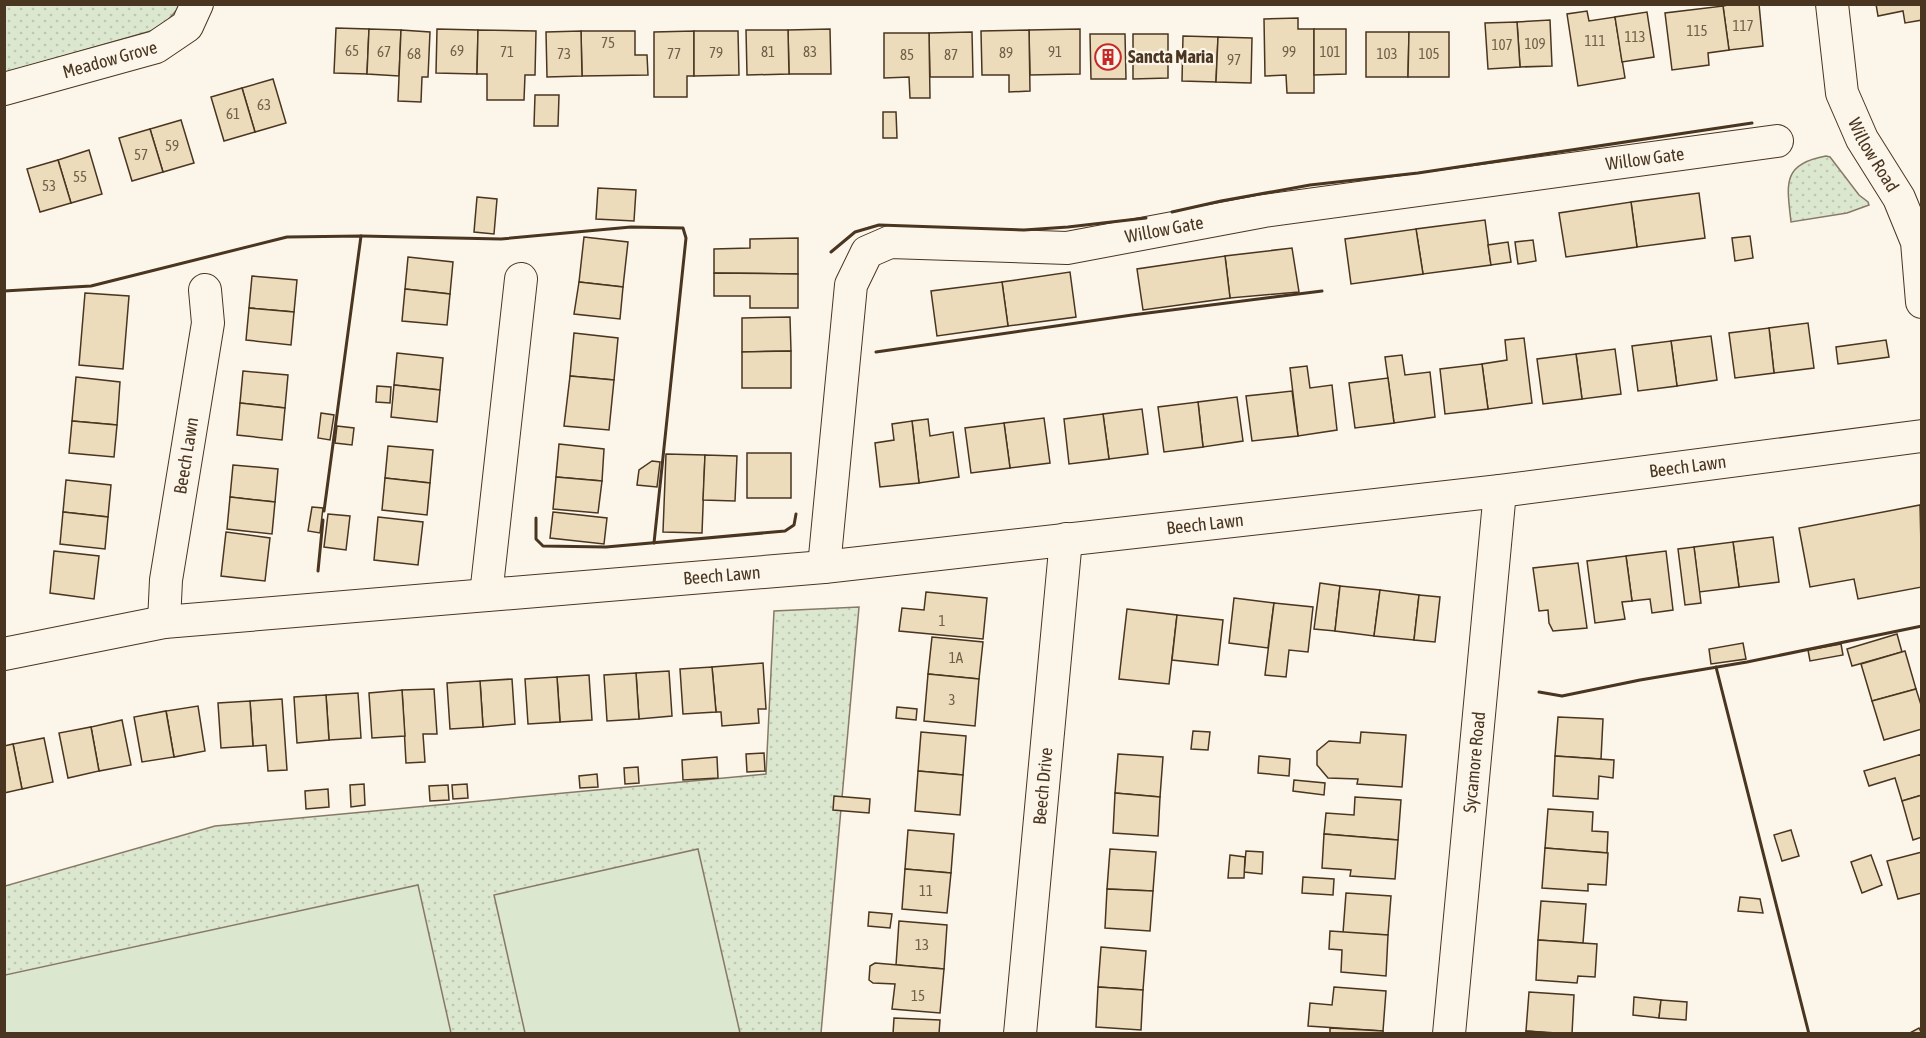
<svg xmlns="http://www.w3.org/2000/svg" width="1926" height="1038" viewBox="0 0 1926 1038" font-family="'Asap Condensed',sans-serif">
  <defs>
    <pattern id="grass-dots" width="8" height="8" patternUnits="userSpaceOnUse" patternTransform="scale(1.5)"><rect width="8" height="8" fill="#dce7d0"/><path d="M2 2h.1M6 6h.1" fill="none" stroke="#bec7b2" stroke-width="1.8" stroke-linecap="round"/></pattern>
  </defs>
  <rect width="100%" height="100%" fill="#fbf6e9"/>
  <g fill="url(#grass-dots)" stroke="#887966" stroke-width="1.5">
    <path d="M 5,5 L 181,5 L 161,28 L 5,73 Z"/>
    <path d="M 1826,156 L 1830,157 L 1859,195 L 1868,202 L 1869,205 L 1847,213 L 1791,222 C 1787,185 1781,164 1826,156 Z"/>
    <path d="M 859,607 L 821,1033 L 5,1034 L 5,886 L 215,826 L 766,774 L 774,611 Z"/>
  </g>
  <g fill="#dce7d0" stroke="#887966" stroke-width="1.5">
    <path d="M 698,849 L 740,1033 L 525,1033 L 494,895 Z"/>
    <path d="M 418,885 L 451,1033 L 5,1033 L 5,975 Z"/>
  </g>
  <g fill="#ecdcbc" stroke="#4a3520" stroke-width="1.5">
    <path d="M 1733,4 L 1759,4 L 1763,46 L 1729,50 L 1723,6 Z"/>
    <path d="M 1876,4 L 1922,4 L 1922,20 L 1905,23 L 1903,11 L 1878,16 Z"/>
    <path d="M 1723,6 L 1729,50 L 1708,53 L 1709,65 L 1672,70 L 1665,13 Z"/>
    <path d="M 1587,11 L 1589,21 L 1615,17 L 1625,78 L 1578,86 L 1567,14 Z"/>
    <path d="M 1647,12 L 1654,57 L 1622,62 L 1615,17 Z"/>
    <path d="M 1298,18 L 1298,29 L 1314,29 L 1314,93 L 1287,93 L 1286,75 L 1265,76 L 1264,19 Z"/>
    <path d="M 1550,20 L 1552,66 L 1520,67 L 1517,22 Z"/>
    <path d="M 1517,22 L 1520,67 L 1488,69 L 1485,23 Z"/>
    <path d="M 336,28 L 369,29 L 367,74 L 334,73 Z"/>
    <path d="M 369,29 L 401,30 L 399,76 L 367,74 Z"/>
    <path d="M 437,29 L 478,30 L 477,74 L 436,73 Z"/>
    <path d="M 830,29 L 831,74 L 789,74 L 788,30 Z"/>
    <path d="M 1080,29 L 1080,74 L 1030,75 L 1029,30 Z"/>
    <path d="M 1314,29 L 1346,29 L 1346,74 L 1314,75 Z"/>
    <path d="M 401,30 L 430,32 L 428,77 L 422,77 L 421,102 L 398,101 Z"/>
    <path d="M 478,30 L 536,31 L 535,75 L 525,75 L 524,100 L 487,100 L 487,74 L 477,74 Z"/>
    <path d="M 746,30 L 788,30 L 789,74 L 747,75 Z"/>
    <path d="M 1029,30 L 1030,91 L 1009,92 L 1009,75 L 982,75 L 981,31 Z"/>
    <path d="M 581,31 L 635,31 L 635,55 L 647,55 L 648,75 L 582,76 Z"/>
    <path d="M 581,31 L 582,76 L 547,77 L 546,32 Z"/>
    <path d="M 694,31 L 694,76 L 687,76 L 687,97 L 654,97 L 654,32 Z"/>
    <path d="M 694,31 L 738,31 L 739,75 L 694,76 Z"/>
    <path d="M 972,32 L 973,77 L 930,77 L 929,33 Z"/>
    <path d="M 1366,32 L 1409,32 L 1408,77 L 1366,77 Z"/>
    <path d="M 1409,32 L 1449,32 L 1449,77 L 1408,77 Z"/>
    <path d="M 884,33 L 929,33 L 930,98 L 910,98 L 909,77 L 884,78 Z"/>
    <path d="M 1090,34 L 1125,34 L 1126,79 L 1091,79 Z"/>
    <path d="M 1133,34 L 1168,34 L 1168,78 L 1133,79 Z"/>
    <path d="M 1183,36 L 1218,37 L 1216,82 L 1182,81 Z"/>
    <path d="M 1218,37 L 1252,38 L 1251,83 L 1216,82 Z"/>
    <path d="M 273,79 L 286,123 L 255,132 L 242,88 Z"/>
    <path d="M 242,88 L 255,132 L 224,141 L 211,97 Z"/>
    <path d="M 535,95 L 559,95 L 558,126 L 534,126 Z"/>
    <path d="M 883,112 L 896,112 L 897,138 L 883,138 Z"/>
    <path d="M 181,120 L 194,163 L 163,172 L 150,129 Z"/>
    <path d="M 150,129 L 163,172 L 132,181 L 119,138 Z"/>
    <path d="M 89,150 L 102,194 L 71,203 L 58,160 Z"/>
    <path d="M 58,160 L 71,203 L 40,212 L 27,169 Z"/>
    <path d="M 598,188 L 636,190 L 634,221 L 596,219 Z"/>
    <path d="M 1699,193 L 1705,238 L 1637,247 L 1631,202 Z"/>
    <path d="M 477,197 L 497,199 L 494,234 L 474,232 Z"/>
    <path d="M 1631,202 L 1637,247 L 1566,257 L 1559,213 Z"/>
    <path d="M 1485,220 L 1491,265 L 1423,274 L 1416,229 Z"/>
    <path d="M 1416,229 L 1423,274 L 1351,284 L 1345,239 Z"/>
    <path d="M 1750,236 L 1753,258 L 1735,261 L 1732,238 Z"/>
    <path d="M 584,237 L 628,242 L 623,287 L 579,282 Z"/>
    <path d="M 798,238 L 798,274 L 714,273 L 714,249 L 750,248 L 750,239 Z"/>
    <path d="M 1533,240 L 1536,261 L 1518,264 L 1515,242 Z"/>
    <path d="M 1508,242 L 1511,262 L 1491,265 L 1488,245 Z"/>
    <path d="M 1292,248 L 1299,292 L 1230,298 L 1225,256 Z"/>
    <path d="M 1225,256 L 1230,298 L 1143,310 L 1137,269 Z"/>
    <path d="M 408,257 L 453,262 L 450,294 L 405,289 Z"/>
    <path d="M 1070,272 L 1076,317 L 1008,326 L 1002,282 Z"/>
    <path d="M 714,273 L 798,274 L 798,308 L 750,308 L 750,296 L 714,296 Z"/>
    <path d="M 252,276 L 297,280 L 294,312 L 249,308 Z"/>
    <path d="M 579,282 L 623,287 L 620,319 L 574,314 Z"/>
    <path d="M 1002,282 L 1008,326 L 937,336 L 931,291 Z"/>
    <path d="M 405,289 L 450,294 L 447,325 L 402,321 Z"/>
    <path d="M 85,293 L 129,296 L 123,369 L 79,365 Z"/>
    <path d="M 249,308 L 294,312 L 291,345 L 246,340 Z"/>
    <path d="M 790,317 L 791,351 L 742,352 L 742,318 Z"/>
    <path d="M 1808,323 L 1814,368 L 1774,373 L 1769,328 Z"/>
    <path d="M 1769,328 L 1774,373 L 1735,378 L 1729,333 Z"/>
    <path d="M 574,333 L 618,338 L 614,380 L 570,376 Z"/>
    <path d="M 1711,336 L 1717,380 L 1677,386 L 1671,341 Z"/>
    <path d="M 1524,338 L 1532,403 L 1488,409 L 1482,364 L 1507,360 L 1505,340 Z"/>
    <path d="M 1886,340 L 1889,357 L 1838,364 L 1836,347 Z"/>
    <path d="M 1671,341 L 1677,386 L 1638,391 L 1632,346 Z"/>
    <path d="M 1615,349 L 1621,394 L 1582,399 L 1576,354 Z"/>
    <path d="M 791,351 L 791,388 L 742,388 L 742,352 Z"/>
    <path d="M 397,353 L 443,358 L 440,390 L 394,385 Z"/>
    <path d="M 1576,354 L 1582,399 L 1543,404 L 1537,359 Z"/>
    <path d="M 1402,355 L 1405,375 L 1430,372 L 1435,417 L 1394,423 L 1385,357 Z"/>
    <path d="M 1482,364 L 1488,409 L 1445,414 L 1440,369 Z"/>
    <path d="M 1307,366 L 1310,388 L 1332,385 L 1337,430 L 1298,436 L 1290,368 Z"/>
    <path d="M 243,371 L 288,375 L 285,408 L 240,403 Z"/>
    <path d="M 570,376 L 614,380 L 609,430 L 564,426 Z"/>
    <path d="M 76,377 L 120,382 L 117,425 L 72,421 Z"/>
    <path d="M 1388,378 L 1394,423 L 1355,428 L 1349,383 Z"/>
    <path d="M 394,385 L 440,390 L 437,422 L 391,417 Z"/>
    <path d="M 377,386 L 391,387 L 390,403 L 376,402 Z"/>
    <path d="M 1292,391 L 1298,436 L 1252,441 L 1246,396 Z"/>
    <path d="M 1237,397 L 1243,441 L 1203,447 L 1198,402 Z"/>
    <path d="M 1198,402 L 1203,447 L 1164,452 L 1158,407 Z"/>
    <path d="M 240,403 L 285,408 L 282,440 L 237,435 Z"/>
    <path d="M 1142,409 L 1148,454 L 1109,459 L 1103,414 Z"/>
    <path d="M 321,413 L 334,415 L 330,440 L 318,438 Z"/>
    <path d="M 1103,414 L 1109,459 L 1069,464 L 1064,419 Z"/>
    <path d="M 1044,418 L 1050,463 L 1010,468 L 1004,423 Z"/>
    <path d="M 928,419 L 930,436 L 953,432 L 959,477 L 919,483 L 912,421 Z"/>
    <path d="M 72,421 L 117,425 L 114,457 L 69,453 Z"/>
    <path d="M 912,421 L 919,483 L 880,487 L 875,443 L 894,440 L 892,424 Z"/>
    <path d="M 1004,423 L 1010,468 L 971,473 L 965,428 Z"/>
    <path d="M 337,426 L 354,428 L 352,445 L 335,443 Z"/>
    <path d="M 559,444 L 604,449 L 602,481 L 556,477 Z"/>
    <path d="M 388,446 L 433,450 L 430,483 L 385,478 Z"/>
    <rect x="747" y="453" width="44" height="45"/>
    <path d="M 666,454 L 705,455 L 702,533 L 663,532 Z"/>
    <path d="M 705,455 L 737,456 L 735,501 L 703,500 Z"/>
    <path d="M 652,461 L 660,462 L 657,487 L 637,485 L 639,470 Z"/>
    <path d="M 233,465 L 278,469 L 275,502 L 230,497 Z"/>
    <path d="M 556,477 L 602,481 L 598,513 L 553,509 Z"/>
    <path d="M 385,478 L 430,483 L 427,515 L 382,510 Z"/>
    <path d="M 66,480 L 111,485 L 108,517 L 63,512 Z"/>
    <path d="M 230,497 L 275,502 L 272,534 L 227,529 Z"/>
    <path d="M 1920,505 L 1922,587 L 1858,599 L 1854,579 L 1810,587 L 1799,528 Z"/>
    <path d="M 312,507 L 323,508 L 320,533 L 308,531 Z"/>
    <path d="M 63,512 L 108,517 L 105,549 L 60,544 Z"/>
    <path d="M 553,512 L 607,518 L 604,544 L 550,538 Z"/>
    <path d="M 328,514 L 350,516 L 346,550 L 324,547 Z"/>
    <path d="M 378,517 L 423,522 L 418,565 L 374,560 Z"/>
    <path d="M 226,532 L 270,538 L 265,581 L 221,576 Z"/>
    <path d="M 1773,537 L 1779,582 L 1739,587 L 1733,542 Z"/>
    <path d="M 1733,542 L 1739,587 L 1699,592 L 1694,547 Z"/>
    <path d="M 1694,547 L 1701,603 L 1685,605 L 1678,549 Z"/>
    <path d="M 54,551 L 99,556 L 94,599 L 50,593 Z"/>
    <path d="M 1666,551 L 1673,610 L 1652,613 L 1650,599 L 1632,601 L 1626,556 Z"/>
    <path d="M 1626,556 L 1632,601 L 1622,602 L 1625,619 L 1595,623 L 1587,561 Z"/>
    <path d="M 1578,563 L 1587,628 L 1553,631 L 1549,623 L 1548,610 L 1539,611 L 1533,568 Z"/>
    <path d="M 1320,583 L 1340,586 L 1335,631 L 1314,629 Z"/>
    <path d="M 1340,586 L 1380,590 L 1374,636 L 1335,631 Z"/>
    <path d="M 1380,590 L 1419,595 L 1414,640 L 1374,636 Z"/>
    <path d="M 926,592 L 987,598 L 983,639 L 899,631 L 902,608 L 924,610 Z"/>
    <path d="M 1419,595 L 1440,597 L 1435,642 L 1414,640 Z"/>
    <path d="M 1234,598 L 1274,603 L 1268,648 L 1229,643 Z"/>
    <path d="M 1274,603 L 1313,607 L 1308,652 L 1289,650 L 1286,677 L 1265,675 Z"/>
    <path d="M 1127,609 L 1177,615 L 1169,684 L 1119,679 Z"/>
    <path d="M 1177,615 L 1223,620 L 1218,665 L 1172,660 Z"/>
    <path d="M 1897,634 L 1902,652 L 1852,666 L 1847,649 Z"/>
    <path d="M 932,637 L 983,642 L 979,679 L 928,674 Z"/>
    <path d="M 1743,643 L 1746,659 L 1711,664 L 1709,649 Z"/>
    <path d="M 1841,644 L 1843,655 L 1810,661 L 1808,650 Z"/>
    <path d="M 1905,651 L 1916,689 L 1872,701 L 1861,664 Z"/>
    <path d="M 763,663 L 766,709 L 758,709 L 759,723 L 722,726 L 721,712 L 716,712 L 712,667 Z"/>
    <path d="M 712,667 L 716,712 L 683,714 L 680,669 Z"/>
    <path d="M 669,671 L 672,716 L 639,719 L 636,673 Z"/>
    <path d="M 636,673 L 639,719 L 607,721 L 604,675 Z"/>
    <path d="M 928,674 L 979,679 L 975,726 L 924,721 Z"/>
    <path d="M 589,675 L 592,720 L 560,722 L 557,677 Z"/>
    <path d="M 557,677 L 560,722 L 528,724 L 525,679 Z"/>
    <path d="M 512,679 L 515,724 L 483,727 L 480,681 Z"/>
    <path d="M 480,681 L 483,727 L 450,729 L 447,683 Z"/>
    <path d="M 434,689 L 437,734 L 423,734 L 425,762 L 406,763 L 402,690 Z"/>
    <path d="M 1916,689 L 1922,708 L 1922,729 L 1884,740 L 1872,701 Z"/>
    <path d="M 402,690 L 405,736 L 372,738 L 369,693 Z"/>
    <path d="M 358,693 L 361,738 L 329,740 L 326,695 Z"/>
    <path d="M 326,695 L 329,740 L 297,743 L 294,697 Z"/>
    <path d="M 282,699 L 287,770 L 268,771 L 266,745 L 253,746 L 250,701 Z"/>
    <path d="M 250,701 L 253,746 L 221,748 L 218,703 Z"/>
    <path d="M 198,706 L 205,751 L 174,757 L 166,711 Z"/>
    <path d="M 897,707 L 917,709 L 916,720 L 896,718 Z"/>
    <path d="M 166,711 L 174,757 L 142,762 L 134,717 Z"/>
    <path d="M 1558,717 L 1603,719 L 1601,759 L 1555,756 Z"/>
    <path d="M 122,720 L 131,765 L 99,771 L 91,727 Z"/>
    <path d="M 91,727 L 99,771 L 68,778 L 59,733 Z"/>
    <path d="M 1193,731 L 1210,732 L 1208,750 L 1191,749 Z"/>
    <path d="M 921,732 L 966,736 L 963,775 L 918,771 Z"/>
    <path d="M 1361,732 L 1406,735 L 1402,787 L 1357,784 L 1358,779 L 1328,778 L 1317,765 L 1317,751 L 1329,741 L 1360,743 Z"/>
    <path d="M 44,738 L 53,782 L 22,789 L 13,744 Z"/>
    <path d="M 13,744 L 22,789 L 4,793 L 4,746 Z"/>
    <path d="M 764,753 L 765,771 L 747,772 L 746,754 Z"/>
    <path d="M 1118,754 L 1163,757 L 1160,797 L 1115,793 Z"/>
    <path d="M 1922,754 L 1922,795 L 1902,801 L 1895,778 L 1869,786 L 1864,771 Z"/>
    <path d="M 1259,756 L 1290,759 L 1289,776 L 1258,773 Z"/>
    <path d="M 1555,756 L 1614,760 L 1613,778 L 1599,776 L 1598,799 L 1553,796 Z"/>
    <path d="M 717,757 L 718,778 L 683,780 L 682,760 Z"/>
    <path d="M 638,767 L 639,783 L 625,784 L 624,768 Z"/>
    <path d="M 918,771 L 963,775 L 960,815 L 915,811 Z"/>
    <path d="M 597,774 L 598,787 L 580,788 L 579,776 Z"/>
    <path d="M 1294,780 L 1325,783 L 1324,795 L 1293,791 Z"/>
    <path d="M 364,784 L 365,805 L 351,807 L 350,785 Z"/>
    <path d="M 467,784 L 468,798 L 453,799 L 452,785 Z"/>
    <path d="M 448,785 L 449,800 L 430,801 L 429,786 Z"/>
    <path d="M 328,789 L 329,807 L 306,809 L 305,791 Z"/>
    <path d="M 1115,793 L 1160,797 L 1158,836 L 1113,833 Z"/>
    <path d="M 1922,795 L 1922,837 L 1913,840 L 1902,801 Z"/>
    <path d="M 834,796 L 870,799 L 869,813 L 833,810 Z"/>
    <path d="M 1355,797 L 1401,800 L 1398,840 L 1324,834 L 1326,813 L 1354,815 Z"/>
    <path d="M 1548,809 L 1593,812 L 1592,831 L 1608,832 L 1607,853 L 1545,848 Z"/>
    <path d="M 908,830 L 954,834 L 951,873 L 905,869 Z"/>
    <path d="M 1791,830 L 1799,856 L 1782,861 L 1774,835 Z"/>
    <path d="M 1324,834 L 1398,840 L 1395,879 L 1350,876 L 1351,870 L 1322,868 Z"/>
    <path d="M 1545,848 L 1608,853 L 1606,885 L 1588,884 L 1588,891 L 1542,888 Z"/>
    <path d="M 1110,849 L 1156,852 L 1153,891 L 1107,889 Z"/>
    <path d="M 1246,851 L 1263,852 L 1262,874 L 1244,872 Z"/>
    <path d="M 1922,852 L 1922,893 L 1898,899 L 1887,861 Z"/>
    <path d="M 1230,855 L 1245,857 L 1244,878 L 1228,878 Z"/>
    <path d="M 1871,855 L 1882,885 L 1862,893 L 1851,862 Z"/>
    <path d="M 905,869 L 951,873 L 947,913 L 902,909 Z"/>
    <path d="M 1303,877 L 1334,879 L 1333,895 L 1302,893 Z"/>
    <path d="M 1107,889 L 1153,891 L 1150,931 L 1105,928 Z"/>
    <path d="M 1346,893 L 1391,896 L 1388,935 L 1343,933 Z"/>
    <path d="M 1740,897 L 1760,899 L 1763,913 L 1738,911 Z"/>
    <path d="M 1541,901 L 1586,904 L 1583,943 L 1538,940 Z"/>
    <path d="M 869,912 L 892,914 L 890,928 L 868,926 Z"/>
    <path d="M 899,921 L 947,925 L 944,969 L 896,965 Z"/>
    <path d="M 1330,931 L 1388,935 L 1386,976 L 1341,972 L 1342,950 L 1329,949 Z"/>
    <path d="M 1538,940 L 1597,944 L 1595,977 L 1578,976 L 1577,983 L 1536,980 Z"/>
    <path d="M 1101,947 L 1146,951 L 1143,990 L 1098,987 Z"/>
    <path d="M 875,963 L 944,969 L 940,1013 L 892,1009 L 895,984 L 873,983 L 869,980 L 870,966 Z"/>
    <path d="M 1098,987 L 1143,990 L 1141,1030 L 1096,1027 Z"/>
    <path d="M 1334,987 L 1386,991 L 1383,1031 L 1308,1026 L 1310,1003 L 1332,1005 Z"/>
    <path d="M 1529,992 L 1574,995 L 1572,1034 L 1526,1031 Z"/>
    <path d="M 1634,997 L 1661,1000 L 1659,1018 L 1633,1015 Z"/>
    <path d="M 1661,1000 L 1687,1002 L 1686,1020 L 1659,1018 Z"/>
    <path d="M 894,1018 L 940,1020 L 939,1034 L 893,1034 Z"/>
    <path d="M 1330,1028 L 1383,1031 L 1383,1034 L 1330,1034 Z"/>
    <path d="M 1919,1028 L 1922,1034 L 1908,1034 Z"/>
    <path d="M 1526,1031 L 1563,1034 L 1526,1034 Z"/>
  </g>
  <g fill="none" stroke-linecap="round" stroke-linejoin="round">
    <g stroke="#4a3520" stroke-width="34">
      <g id="street">
        <path id="s1" d="M 1832,4 L 1842,93 L 1862,139 L 1899,198 L 1917,242 L 1922,302"/>
        <path id="s2" d="M 4,89 L 156,47 L 187,26 L 197,4"/>
        <path id="s3" d="M 824,567 L 851,285 L 867,252 L 890,242 L 1067,248 L 1264,211 L 1777,141"/>
        <path d="M 486,595 L 521,279"/>
        <path id="s4" d="M 164,622 L 166,580 L 208,323 L 205,290"/>
        <path id="s5" d="M 4,654 L 164,622 L 824,567 L 1500,491 L 1922,436"/>
        <path id="s6" d="M 1020,1034 L 1066,539"/>
        <path id="s7" d="M 1449,1034 L 1500,491"/>
      </g>
    </g>
    <use href="#street" stroke="#fbf6e9" stroke-width="32"/>
    <g stroke="#4a3520" stroke-width="3">
      <path d="M 1172,212 L 1221,201 L 1310,185 L 1418,173 L 1752,123"/>
      <path d="M 361,236 L 501,239 L 631,227 L 683,228 L 686,238 L 654,543"/>
      <path d="M 831,252 L 855,232 L 879,225 L 1024,230 L 1068,227 L 1146,218"/>
      <path d="M 4,291 L 91,286 L 287,237 L 361,236 L 324,511"/>
      <path d="M 876,352 L 1132,315 L 1322,291"/>
      <path d="M 536,518 L 536,539 L 543,546 L 606,547 L 785,531 L 794,525 L 796,514"/>
      <path d="M 318,571 L 323,520"/>
      <path d="M 1716,667 L 1809,1034"/>
      <path d="M 1539,692 L 1562,696 L 1640,680 L 1747,662 L 1922,626"/>
    </g>
  </g>
  <defs>
    <g id="building-ring" transform="scale(1.35)"><circle r="9.5" fill="#fbf6e9" stroke="#c62828" stroke-width="1.5"/><path d="M-4-6H4V6H1V3H-1V6H-4ZM-2.5-4.3h1.7v1.8h-1.7ZM.8-4.3h1.7v1.8H.8ZM-2.5-1h1.7V.8h-1.7ZM.8-1h1.7V.8H.8Z" fill="#c62828"/></g>
  </defs>
  <g fill-rule="evenodd">
    <use href="#building-ring" x="1108" y="57"/>
  </g>
  <g text-anchor="middle" stroke-width="4.5" stroke-linejoin="round" paint-order="stroke">
    <g font-size="15" fill="#725f47">
      <text x="1743" y="31">117</text>
      <text x="1697" y="36">115</text>
      <text x="1635" y="42">113</text>
      <text x="1595" y="46">111</text>
      <text x="608" y="48">75</text>
      <text x="1535" y="49">109</text>
      <text x="1502" y="50">107</text>
      <text x="352" y="56">65</text>
      <text x="457" y="56">69</text>
      <text x="384" y="57">67</text>
      <text x="507" y="57">71</text>
      <text x="768" y="57">81</text>
      <text x="810" y="57">83</text>
      <text x="1055" y="57">91</text>
      <text x="1289" y="57">99</text>
      <text x="1330" y="57">101</text>
      <text x="716" y="58">79</text>
      <text x="1006" y="58">89</text>
      <text x="414" y="59">68</text>
      <text x="564" y="59">73</text>
      <text x="674" y="59">77</text>
      <text x="1387" y="59">103</text>
      <text x="1429" y="59">105</text>
      <text x="907" y="60">85</text>
      <text x="951" y="60">87</text>
      <text x="1234" y="65">97</text>
      <text x="264" y="110">63</text>
      <text x="233" y="119">61</text>
      <text x="172" y="151">59</text>
      <text x="141" y="160">57</text>
      <text x="80" y="182">55</text>
      <text x="49" y="191">53</text>
      <text x="942" y="626">1</text>
      <text x="956" y="663">1A</text>
      <text x="952" y="705">3</text>
      <text x="926" y="896">11</text>
      <text x="922" y="950">13</text>
      <text x="918" y="1001">15</text>
    </g>
    <g font-size="18" font-weight="bold" fill="#4a3520" stroke="#fbf6e9" text-anchor="start">
      <text x="1128" y="63">Sancta Maria</text>
    </g>
    <g font-size="18" fill="#4a3520" stroke="#fbf6e9">
      <text dy="6" stroke="none"><textPath href="#s2" startOffset="110">Meadow Grove</textPath></text>
      <text dy="6" stroke="none"><textPath href="#s1" startOffset="159">Willow Road</textPath></text>
      <text dy="6" stroke="none"><textPath href="#s3" startOffset="1107">Willow Gate</textPath></text>
      <text dy="6" stroke="none"><textPath href="#s3" startOffset="621">Willow Gate</textPath></text>
      <text dy="6" stroke="none"><textPath href="#s4" startOffset="168">Beech Lawn</textPath></text>
      <text dy="6" stroke="none"><textPath href="#s5" startOffset="1695">Beech Lawn</textPath></text>
      <text dy="6" stroke="none"><textPath href="#s5" startOffset="1209">Beech Lawn</textPath></text>
      <text dy="6" stroke="none"><textPath href="#s5" startOffset="723">Beech Lawn</textPath></text>
      <text dy="6" stroke="none"><textPath href="#s7" startOffset="273">Sycamore Road</textPath></text>
      <text dy="6" stroke="none"><textPath href="#s6" startOffset="249">Beech Drive</textPath></text>
    </g>
  </g>
  <rect width="1926" height="1038" fill="none" stroke="#4a3520" stroke-width="12"/>
</svg>
